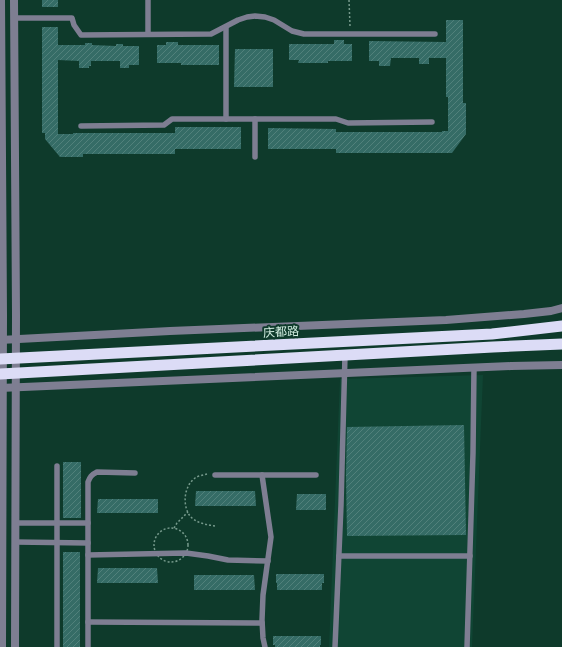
<svg xmlns="http://www.w3.org/2000/svg" width="562" height="647" viewBox="0 0 562 647" font-family="Overpass,'Noto Sans SC',sans-serif">
  <defs>
    <pattern id="building-hatch" width="6" height="6" patternUnits="userSpaceOnUse"><rect width="6" height="6" fill="#356c66"/><path d="M-1 1l2-2M0 6l6-6M5 7l2-2" fill="none" stroke="#51817b"/></pattern>
  </defs>
  <rect width="100%" height="100%" fill="#0e3a2b"/>
  <path fill="#104534" d="M 483,375 L 472,647 L 329,647 L 340,379 Z"/>
  <g fill="url(#building-hatch)">
    <rect x="42" y="0" width="16" height="7"/>
    <path d="M 446,20 L 463,20 L 463,103 L 466,103 L 466,134 L 452,153 L 336,153 L 336,149 L 268,149 L 268,128 L 336,129 L 336,132 L 442,132 L 442,131 L 448,131 L 448,97 L 446,97 L 446,58 L 429,58 L 429,64 L 419,64 L 419,58 L 391,58 L 390,66 L 379,66 L 379,61 L 369,61 L 369,41 L 446,42 Z"/>
    <path d="M 42,27 L 58,27 L 58,45 L 85,45 L 85,43 L 92,43 L 92,45 L 116,46 L 116,44 L 123,44 L 123,46 L 139,46 L 139,65 L 129,65 L 129,68 L 120,68 L 120,61 L 91,61 L 91,66 L 89,66 L 89,68 L 79,68 L 79,61 L 58,60 L 58,134 L 73,134 L 73,133 L 175,133 L 175,127 L 241,127 L 241,149 L 175,149 L 175,154 L 83,154 L 83,157 L 60,157 L 45,139 L 45,133 L 42,133 Z"/>
    <path d="M 334,40 L 344,40 L 344,44 L 352,44 L 352,61 L 328,61 L 328,63 L 298,63 L 299,60 L 289,60 L 289,44 L 334,44 Z"/>
    <path d="M 166,42 L 178,42 L 178,45 L 219,45 L 219,65 L 181,65 L 181,63 L 157,63 L 157,45 L 166,45 Z"/>
    <path d="M 235,49 L 273,49 L 273,87 L 234,87 Z"/>
    <path d="M 464,425 L 466,535 L 347,536 L 346,475 L 347,427 Z"/>
    <rect x="63" y="462" width="18" height="56"/>
    <path d="M 196,491 L 255,491 L 256,506 L 195,506 Z"/>
    <path d="M 297,494 L 326,494 L 326,510 L 296,510 Z"/>
    <path d="M 98,499 L 158,499 L 158,513 L 97,513 Z"/>
    <rect x="63" y="552" width="17" height="95"/>
    <path d="M 98,568 L 157,568 L 158,583 L 97,583 Z"/>
    <path d="M 276,574 L 324,574 L 324,583 L 322,583 L 322,590 L 277,590 L 277,583 L 276,583 Z"/>
    <path d="M 194,575 L 254,575 L 255,590 L 194,590 Z"/>
    <path d="M 273,636 L 321,636 L 321,645 L 320,645 L 320,647 L 275,647 L 275,645 L 273,645 Z"/>
  </g>
  <g fill="none" stroke-linecap="round" stroke-linejoin="round">
    <g stroke="#769a8c" stroke-width="1.5" stroke-dasharray="2 2" stroke-linecap="butt">
      <path d="M 349,0 L 350,26"/>
      <path d="M 207,474 C 203,475 198,476 195,478 C 184,486 182,505 190,516 C 196,523 207,525 216,526"/>
      <circle cx="171" cy="545" r="17"/>
      <path d="M 174,528 L 177,523 L 188,512"/>
    </g>
    <g stroke="#7e7e92" stroke-width="5.5">
      <path d="M 148,0 L 148,34"/>
      <path d="M 14,18 L 72,18 L 74,25 L 81,35 L 211,34 L 238,20 L 247,17 L 255,16 L 265,17 L 274,20 L 292,31 L 304,34 L 435,34"/>
      <path d="M 226,27 L 226,119"/>
      <path d="M 255,119 L 255,157"/>
      <path d="M 81,126 L 164,125 L 172,119 L 336,119 L 348,123 L 432,122"/>
      <path d="M 215,475 L 316,475"/>
      <path d="M 262,475 L 271,537 L 263,595 L 262,620 L 263,638 L 265,647"/>
      <path d="M 15,523 L 88,523"/>
      <path d="M 15,542 L 88,543"/>
      <path d="M 88,555 L 186,553 L 208,556 L 228,560 L 268,561"/>
      <path d="M 339,556 L 470,556"/>
      <path d="M 88,622 L 262,623"/>
      <path d="M 57,647 L 57,466"/>
      <path d="M 88,647 L 88,482 C 90,477 91,475 97,472 L 135,473"/>
      <path d="M 335,647 L 341,505 L 345,355"/>
      <path d="M 467,647 L 473,453 L 474,367"/>
    </g>
    <g stroke="#7e7e92" stroke-width="8">
      <path d="M 0,340 L 170,331 L 446,320 L 524,314 L 551,311 L 562,308"/>
      <path d="M 0,388 L 511,366 L 562,365"/>
    </g>
    <g stroke="#7e7e92" stroke-width="8">
      <path d="M 1,0 L 3,315 L 2,647"/>
      <path d="M 14,0 L 16,315 L 15,647"/>
    </g>
    <g stroke="#dcdcf6" stroke-width="11">
      <path d="M 0,359 L 492,334 L 562,326"/>
      <path d="M 0,374 L 493,347 L 562,344"/>
    </g>
  </g>
  <g text-anchor="middle" stroke-width="4" stroke-linejoin="round" paint-order="stroke">
    <g font-size="12" fill="#d0ecdf" stroke="#0e3a2b">
      <text transform="translate(281 332) rotate(-3)" y="4">庆都路</text>
    </g>
  </g>
</svg>
